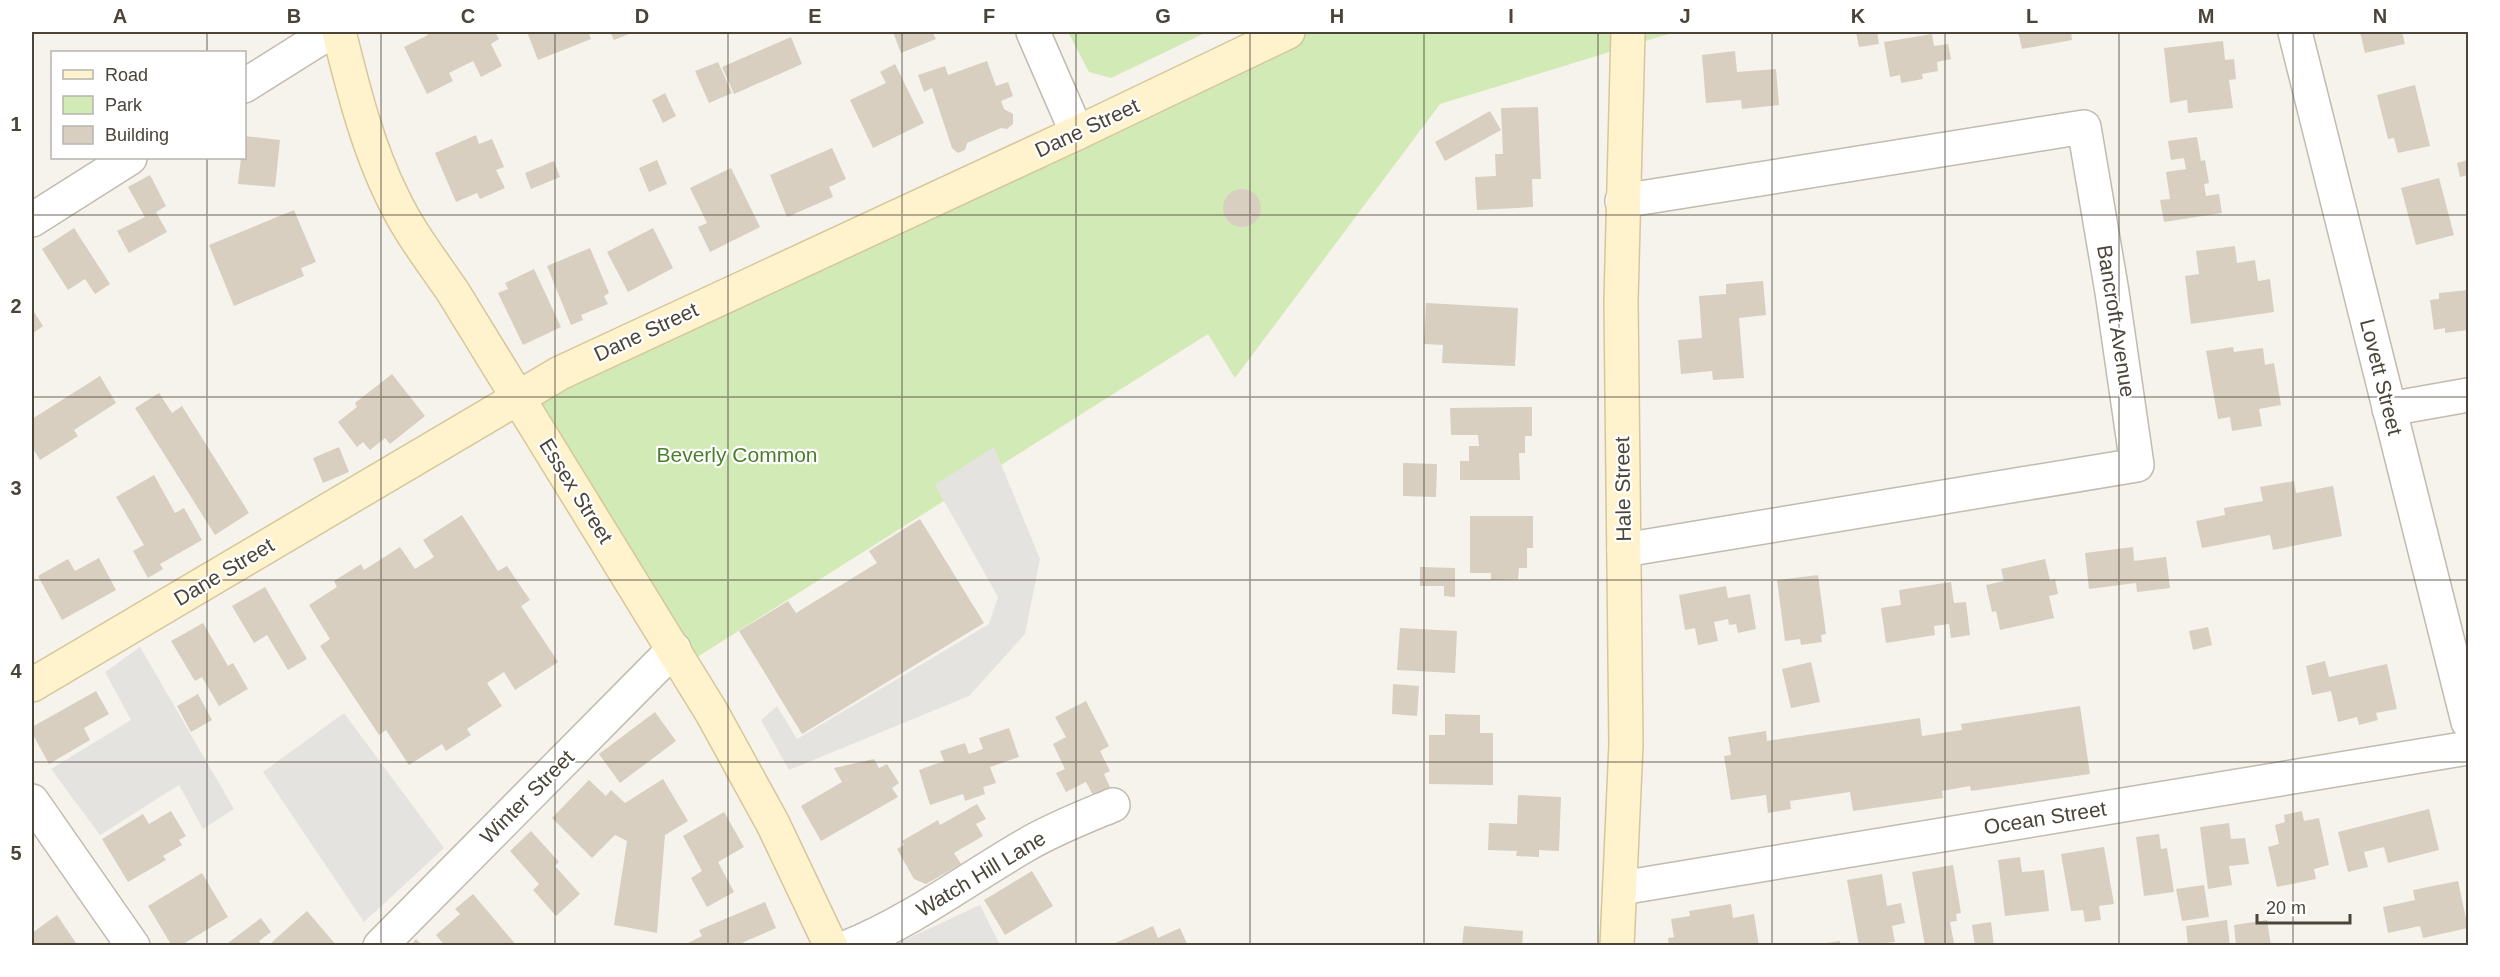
<svg xmlns="http://www.w3.org/2000/svg" width="2500" height="977" viewBox="0 0 2500 977" font-family="Arial,sans-serif">
  <rect width="100%" height="100%" fill="#f6f3ec"/>
  <g fill="#d2eab5">
    <path d="M 1068,32 L 1207,32 L 1111,78 L 1089,72 Z"/>
    <path d="M 1270,32 L 1675,32 L 1440,104 L 1235,378 L 1208,334 L 683,666 L 531,389 Z"/>
  </g>
  <g fill="#e5e3e0">
    <path d="M 994,447 L 1040,559 L 1025,634 L 969,696 L 789,770 L 761,720 L 777,706 L 797,739 L 989,624 L 998,597 L 935,485 Z"/>
    <path d="M 140,647 L 234,809 L 203,829 L 179,785 L 100,835 L 51,769 L 131,720 L 105,672 Z"/>
    <path d="M 344,713 L 444,848 L 364,922 L 263,772 Z"/>
    <path d="M 980,905 L 1000,945 L 894,945 Z"/>
  </g>
  <g fill="#d8cfc1">
    <path d="M 426,32 L 495,32 L 499,39 L 491,44 L 502,66 L 481,77 L 473,61 L 449,73 L 453,81 L 427,94 L 404,47 L 428,35 Z"/>
    <path d="M 527,32 L 588,32 L 591,39 L 538,60 Z"/>
    <path d="M 610,32 L 634,32 L 614,40 Z"/>
    <path d="M 893,32 L 932,32 L 936,39 L 901,53 Z"/>
    <path d="M 1856,32 L 1877,32 L 1879,44 L 1859,47 Z"/>
    <path d="M 2018,32 L 2071,32 L 2072,40 L 2022,49 Z"/>
    <path d="M 2360,32 L 2402,32 L 2405,44 L 2365,53 Z"/>
    <path d="M 1932,34 L 1934,46 L 1948,44 L 1951,59 L 1937,62 L 1938,71 L 1922,74 L 1923,79 L 1901,83 L 1900,75 L 1890,77 L 1884,42 Z"/>
    <path d="M 791,37 L 802,64 L 734,94 L 722,67 Z"/>
    <path d="M 2223,41 L 2225,60 L 2234,59 L 2236,79 L 2229,80 L 2233,108 L 2188,113 L 2187,100 L 2170,103 L 2164,48 Z"/>
    <path d="M 1735,51 L 1737,72 L 1776,69 L 1779,105 L 1742,109 L 1741,100 L 1706,103 L 1702,55 Z"/>
    <path d="M 987,61 L 996,86 L 1008,82 L 1013,96 L 1001,101 L 1004,109 L 1013,114 L 1013,124 L 1007,129 L 1001,128 L 967,143 L 965,150 L 958,153 L 952,148 L 932,88 L 924,92 L 918,75 L 945,66 L 948,75 Z"/>
    <path d="M 718,62 L 732,93 L 709,103 L 695,71 Z"/>
    <path d="M 895,64 L 924,123 L 873,148 L 850,100 L 886,83 L 880,72 Z"/>
    <path d="M 2415,85 L 2430,146 L 2398,153 L 2394,138 L 2388,139 L 2377,95 Z"/>
    <path d="M 665,93 L 676,116 L 663,123 L 652,100 Z"/>
    <path d="M 1538,107 L 1541,179 L 1532,179 L 1533,207 L 1477,210 L 1475,177 L 1496,176 L 1495,154 L 1503,154 L 1501,108 Z"/>
    <path d="M 1490,111 L 1501,130 L 1445,161 L 1435,142 Z"/>
    <path d="M 476,135 L 479,144 L 492,139 L 504,167 L 496,170 L 505,188 L 480,199 L 477,193 L 456,202 L 435,153 Z"/>
    <path d="M 244,136 L 280,140 L 275,187 L 238,184 L 241,158 L 244,158 Z"/>
    <path d="M 2197,137 L 2201,161 L 2205,160 L 2209,183 L 2204,184 L 2206,196 L 2219,194 L 2222,213 L 2164,222 L 2160,200 L 2170,199 L 2166,172 L 2186,169 L 2184,158 L 2171,160 L 2168,141 Z"/>
    <path d="M 832,148 L 846,179 L 829,187 L 833,197 L 787,217 L 770,175 Z"/>
    <path d="M 657,160 L 667,184 L 649,192 L 639,168 Z"/>
    <path d="M 2468,160 L 2468,175 L 2460,177 L 2457,163 Z"/>
    <path d="M 554,161 L 560,177 L 531,189 L 525,173 Z"/>
    <path d="M 731,168 L 760,227 L 710,252 L 698,227 L 707,223 L 690,188 Z"/>
    <path d="M 150,175 L 166,206 L 156,212 L 167,232 L 129,253 L 117,231 L 145,217 L 128,187 Z"/>
    <path d="M 2439,178 L 2454,235 L 2416,245 L 2401,188 Z"/>
    <circle cx="1242" cy="208" r="19"/>
    <path d="M 294,210 L 316,262 L 301,268 L 304,276 L 234,306 L 209,245 Z"/>
    <path d="M 74,228 L 110,284 L 95,294 L 85,279 L 68,290 L 42,249 Z"/>
    <path d="M 653,228 L 673,268 L 628,292 L 607,252 Z"/>
    <path d="M 2235,246 L 2237,263 L 2255,260 L 2258,281 L 2270,279 L 2274,312 L 2191,324 L 2185,276 L 2199,274 L 2196,251 Z"/>
    <path d="M 590,248 L 609,293 L 604,296 L 608,304 L 581,315 L 583,320 L 571,325 L 547,266 Z"/>
    <path d="M 534,269 L 561,327 L 523,345 L 498,293 L 508,289 L 505,283 Z"/>
    <path d="M 1763,281 L 1766,315 L 1739,318 L 1744,378 L 1713,380 L 1712,371 L 1681,374 L 1678,340 L 1702,338 L 1699,296 L 1726,294 L 1726,284 Z"/>
    <path d="M 2468,290 L 2468,330 L 2445,333 L 2445,328 L 2434,330 L 2430,300 L 2439,299 L 2439,293 Z"/>
    <path d="M 1426,303 L 1518,308 L 1515,366 L 1442,363 L 1443,345 L 1424,344 Z"/>
    <path d="M 32,309 L 43,326 L 32,334 Z"/>
    <path d="M 2233,347 L 2234,352 L 2263,348 L 2265,365 L 2274,363 L 2281,405 L 2259,409 L 2262,426 L 2232,431 L 2230,417 L 2218,419 L 2206,351 Z"/>
    <path d="M 392,374 L 425,416 L 390,444 L 385,438 L 370,450 L 363,442 L 357,447 L 338,422 L 357,407 L 355,403 Z"/>
    <path d="M 100,376 L 116,403 L 74,430 L 78,436 L 40,460 L 32,447 L 32,419 Z"/>
    <path d="M 159,393 L 172,413 L 182,406 L 249,513 L 215,535 L 135,408 Z"/>
    <path d="M 1532,407 L 1532,436 L 1525,436 L 1525,453 L 1519,453 L 1520,480 L 1460,480 L 1460,461 L 1469,461 L 1469,446 L 1479,446 L 1478,435 L 1451,435 L 1450,408 Z"/>
    <path d="M 339,447 L 349,472 L 323,483 L 313,458 Z"/>
    <path d="M 1403,463 L 1437,464 L 1436,497 L 1403,496 Z"/>
    <path d="M 154,475 L 175,513 L 184,508 L 202,540 L 160,564 L 163,569 L 148,578 L 133,551 L 144,545 L 116,497 Z"/>
    <path d="M 2294,481 L 2296,493 L 2333,486 L 2342,536 L 2273,550 L 2270,535 L 2202,548 L 2196,521 L 2225,515 L 2224,508 L 2263,501 L 2260,487 Z"/>
    <path d="M 462,515 L 498,571 L 507,566 L 530,600 L 521,606 L 558,662 L 515,690 L 504,672 L 487,683 L 502,706 L 467,729 L 471,735 L 446,751 L 442,744 L 409,765 L 386,730 L 379,735 L 320,646 L 330,639 L 309,605 L 337,587 L 334,581 L 361,564 L 364,570 L 400,547 L 415,569 L 434,557 L 423,540 Z"/>
    <path d="M 1470,516 L 1533,516 L 1533,548 L 1527,548 L 1527,568 L 1519,568 L 1518,579 L 1491,580 L 1491,573 L 1470,573 Z"/>
    <path d="M 920,519 L 984,623 L 802,734 L 739,631 L 788,601 L 796,613 L 877,563 L 869,551 Z"/>
    <path d="M 2133,547 L 2134,561 L 2166,557 L 2170,588 L 2137,592 L 2136,583 L 2089,589 L 2085,553 Z"/>
    <path d="M 99,558 L 116,590 L 62,620 L 38,576 L 68,559 L 75,571 Z"/>
    <path d="M 2045,559 L 2050,581 L 2055,579 L 2058,594 L 2049,596 L 2054,618 L 2000,630 L 1996,611 L 1992,612 L 1986,585 L 2004,581 L 2001,569 Z"/>
    <path d="M 1420,567 L 1455,568 L 1455,597 L 1444,596 L 1444,586 L 1420,586 Z"/>
    <path d="M 1818,575 L 1826,634 L 1821,635 L 1822,642 L 1801,645 L 1800,639 L 1785,641 L 1777,580 Z"/>
    <path d="M 1951,582 L 1954,603 L 1966,602 L 1970,635 L 1951,638 L 1949,624 L 1934,626 L 1935,635 L 1886,643 L 1881,608 L 1901,605 L 1899,590 Z"/>
    <path d="M 1726,586 L 1728,598 L 1750,594 L 1756,629 L 1738,633 L 1736,624 L 1729,625 L 1728,619 L 1714,622 L 1718,641 L 1698,645 L 1695,628 L 1685,630 L 1679,595 Z"/>
    <path d="M 265,587 L 307,659 L 288,670 L 267,635 L 254,643 L 232,606 Z"/>
    <path d="M 203,623 L 228,666 L 233,663 L 248,689 L 219,706 L 202,677 L 195,681 L 171,641 Z"/>
    <path d="M 2208,627 L 2212,645 L 2193,650 L 2189,631 Z"/>
    <path d="M 1400,628 L 1457,631 L 1455,673 L 1397,670 Z"/>
    <path d="M 2325,661 L 2329,677 L 2387,664 L 2397,709 L 2376,713 L 2378,720 L 2359,725 L 2357,717 L 2338,722 L 2331,691 L 2312,695 L 2306,666 Z"/>
    <path d="M 1811,662 L 1820,702 L 1791,708 L 1782,669 Z"/>
    <path d="M 1393,684 L 1419,686 L 1417,716 L 1392,714 Z"/>
    <path d="M 96,691 L 109,714 L 84,728 L 90,740 L 49,764 L 32,733 L 32,727 Z"/>
    <path d="M 198,694 L 212,720 L 191,732 L 177,706 Z"/>
    <path d="M 1086,701 L 1109,746 L 1100,751 L 1110,771 L 1104,774 L 1110,787 L 1093,795 L 1086,782 L 1066,792 L 1056,773 L 1065,769 L 1053,744 L 1066,737 L 1055,717 Z"/>
    <path d="M 2080,706 L 2090,774 L 1971,791 L 1970,786 L 1942,791 L 1943,798 L 1853,811 L 1850,792 L 1790,801 L 1791,809 L 1768,813 L 1766,795 L 1731,800 L 1724,756 L 1731,755 L 1728,737 L 1766,731 L 1767,741 L 1920,718 L 1922,736 L 1962,730 L 1961,724 Z"/>
    <path d="M 655,712 L 676,741 L 620,783 L 599,754 Z"/>
    <path d="M 1445,714 L 1480,715 L 1480,733 L 1493,733 L 1493,785 L 1429,784 L 1429,735 L 1445,735 Z"/>
    <path d="M 1009,728 L 1019,757 L 990,767 L 996,783 L 983,787 L 985,794 L 965,801 L 963,794 L 930,805 L 919,770 L 944,761 L 940,751 L 965,743 L 969,754 L 983,749 L 979,738 Z"/>
    <path d="M 874,759 L 879,768 L 887,764 L 899,783 L 892,788 L 898,797 L 821,841 L 801,806 L 842,782 L 834,768 Z"/>
    <path d="M 663,779 L 688,821 L 665,835 L 657,933 L 614,925 L 627,841 L 615,835 L 592,858 L 552,818 L 589,780 L 606,796 L 611,790 L 625,803 Z"/>
    <path d="M 1518,795 L 1561,797 L 1559,851 L 1539,850 L 1539,857 L 1516,856 L 1517,851 L 1488,850 L 1489,823 L 1517,824 Z"/>
    <path d="M 977,804 L 986,819 L 976,824 L 983,836 L 954,853 L 961,864 L 926,884 L 914,879 L 897,849 L 904,845 L 902,841 L 938,820 L 940,825 Z"/>
    <path d="M 2429,809 L 2439,850 L 2388,863 L 2384,847 L 2364,852 L 2368,867 L 2348,872 L 2338,832 Z"/>
    <path d="M 171,811 L 186,836 L 179,840 L 182,845 L 163,856 L 166,860 L 128,882 L 102,839 L 143,814 L 149,824 Z"/>
    <path d="M 2302,811 L 2304,821 L 2319,818 L 2329,865 L 2314,869 L 2316,879 L 2277,887 L 2268,847 L 2279,844 L 2275,825 L 2285,822 L 2284,815 Z"/>
    <path d="M 724,812 L 744,847 L 718,862 L 734,892 L 707,907 L 691,878 L 702,871 L 683,836 Z"/>
    <path d="M 2229,823 L 2231,839 L 2245,838 L 2249,864 L 2229,866 L 2232,885 L 2208,889 L 2200,827 Z"/>
    <path d="M 531,831 L 559,862 L 555,866 L 580,894 L 556,916 L 533,890 L 539,884 L 510,851 Z"/>
    <path d="M 2159,834 L 2161,849 L 2167,848 L 2174,892 L 2144,896 L 2136,837 Z"/>
    <path d="M 2104,847 L 2114,904 L 2099,906 L 2101,920 L 2085,922 L 2083,910 L 2071,911 L 2061,854 Z"/>
    <path d="M 2020,857 L 2022,872 L 2044,870 L 2049,911 L 2005,916 L 1998,860 Z"/>
    <path d="M 1953,865 L 1961,913 L 1956,914 L 1957,921 L 1950,922 L 1954,943 L 1925,946 L 1912,872 Z"/>
    <path d="M 1032,871 L 1053,906 L 1005,935 L 984,900 Z"/>
    <path d="M 202,873 L 228,917 L 180,946 L 172,946 L 148,906 Z"/>
    <path d="M 1882,874 L 1887,906 L 1901,903 L 1905,923 L 1892,926 L 1895,942 L 1859,946 L 1847,880 Z"/>
    <path d="M 2458,881 L 2468,928 L 2423,938 L 2420,926 L 2388,933 L 2383,907 L 2415,900 L 2413,890 Z"/>
    <path d="M 2204,885 L 2209,917 L 2182,921 L 2176,889 Z"/>
    <path d="M 473,894 L 517,946 L 445,946 L 436,935 L 460,914 L 455,909 Z"/>
    <path d="M 765,902 L 776,928 L 735,946 L 682,946 L 702,936 L 699,930 Z"/>
    <path d="M 1731,904 L 1733,918 L 1754,914 L 1759,946 L 1669,946 L 1668,938 L 1674,937 L 1671,919 L 1690,916 L 1689,911 Z"/>
    <path d="M 307,911 L 337,946 L 275,946 L 272,942 Z"/>
    <path d="M 57,915 L 78,946 L 32,946 L 32,933 Z"/>
    <path d="M 261,918 L 271,932 L 259,941 L 262,946 L 224,946 Z"/>
    <path d="M 2227,920 L 2230,946 L 2188,946 L 2186,926 Z"/>
    <path d="M 2267,920 L 2271,946 L 2236,946 L 2234,925 Z"/>
    <path d="M 1991,922 L 1994,946 L 1975,946 L 1972,925 Z"/>
    <path d="M 1153,926 L 1158,938 L 1180,928 L 1188,946 L 1109,946 Z"/>
    <path d="M 1464,926 L 1523,931 L 1522,946 L 1462,946 Z"/>
    <path d="M 416,939 L 423,946 L 410,946 Z"/>
    <path d="M 1840,941 L 1841,946 L 1820,946 L 1820,944 Z"/>
  </g>
  <g fill="none" stroke-linecap="round" stroke-linejoin="round">
    <g stroke="#c2bbae" stroke-width="36">
      <g id="street">
        <path d="M 1033,32 L 1077,133"/>
        <path d="M 2295,32 L 2468,722"/>
        <path d="M 244,86 L 330,32"/>
        <path d="M 1622,201 L 2084,127 L 2112,292 L 2137,465 L 1624,550"/>
        <path d="M 32,220 L 130,158"/>
        <path d="M 2389,409 L 2468,395"/>
        <path d="M 32,801 L 133,946"/>
        <path d="M 1621,888 L 2468,748"/>
        <path d="M 380,946 L 674,649"/>
        <path d="M 850,946 C 913,920 967,879 1026,845 C 1053,829 1084,817 1113,805"/>
      </g>
    </g>
    <g stroke="#d6c79b" stroke-width="36">
      <g id="secondary">
        <path d="M 339,32 C 353,88 367,146 393,198 C 409,232 432,261 453,292 L 712,713 L 773,824 L 831,946"/>
        <path d="M 32,685 L 560,373 L 1077,133 L 1288,32"/>
        <path d="M 1617,946 L 1626,744 L 1621,301 L 1628,32"/>
      </g>
    </g>
    <use href="#street" stroke="#fff" stroke-width="33"/>
    <use href="#secondary" stroke="#fff3cd" stroke-width="33"/>
  </g>
  <path fill="none" stroke="#4b4439" stroke-width="1.5" stroke-opacity="0.55" d="M 207,32 L 207,52M 381,32 L 381,946M 555,32 L 555,946M 728,32 L 728,946M 902,32 L 902,946M 1076,32 L 1076,946M 1250,32 L 1250,946M 1424,32 L 1424,946M 1598,32 L 1598,946M 1772,32 L 1772,946M 1945,32 L 1945,946M 2119,32 L 2119,946M 2293,32 L 2293,946M 207,158 L 207,946M 32,215 L 2468,215M 32,397 L 2468,397M 32,580 L 2468,580M 32,762 L 2468,762"/>
  <g text-anchor="middle" stroke-width="4.5" stroke-linejoin="round" paint-order="stroke">
    <g font-size="21" fill="#4b4439" stroke="#fff">
      <text transform="translate(1087 128) rotate(-25)" y="7">Dane Street</text>
      <text transform="translate(2116 321) rotate(81)" y="7">Bancroft Avenue</text>
      <text transform="translate(646 332) rotate(-25)" y="7">Dane Street</text>
      <text transform="translate(2381 377) rotate(76)" y="7">Lovett Street</text>
      <text transform="translate(1623 489) rotate(-91)" y="7">Hale Street</text>
      <text transform="translate(576 491) rotate(58)" y="7">Essex Street</text>
      <text transform="translate(224 572) rotate(-31)" y="7">Dane Street</text>
      <text transform="translate(527 797) rotate(-45)" y="7">Winter Street</text>
      <text transform="translate(2045 818) rotate(-9)" y="7">Ocean Street</text>
      <text transform="translate(981 874) rotate(-31)" y="7">Watch Hill Lane</text>
    </g>
    <g font-size="21" fill="#4a7f2a" stroke="#fff">
      <text x="737" y="462">Beverly Common</text>
    </g>
  </g>
  <rect width="2500" height="977" fill="none" stroke="#ffffff" stroke-width="66"/>
  <rect x="51" y="51" width="195" height="108" fill="#ffffff" stroke="#b7b4b0" stroke-width="1.5"/>
  <rect x="63" y="70" width="30" height="9" fill="#fff3cd" stroke="#b7b4b0" stroke-width="1.5"/>
  <text x="105" y="81" font-size="18" fill="#4b4439">Road</text>
  <rect x="63" y="96" width="30" height="18" fill="#d2eab5" stroke="#b7b4b0" stroke-width="1.5"/>
  <text x="105" y="111" font-size="18" fill="#4b4439">Park</text>
  <rect x="63" y="126" width="30" height="18" fill="#d8cfc1" stroke="#b7b4b0" stroke-width="1.5"/>
  <text x="105" y="141" font-size="18" fill="#4b4439">Building</text>
  <path d="M2257 914v9h93v-9" fill="none" stroke="#4b4439" stroke-width="3"/>
  <text x="2266" y="914" font-size="18" fill="#4b4439" stroke="#ffffff" stroke-width="4.5" paint-order="stroke">20 m</text>
  <rect x="33" y="33" width="2434" height="911" fill="none" stroke="#4b4439" stroke-width="2"/>
  <g font-size="20" text-anchor="middle" font-weight="bold" fill="#4b4439">
    <text x="120" y="23">A</text>
    <text x="294" y="23">B</text>
    <text x="468" y="23">C</text>
    <text x="642" y="23">D</text>
    <text x="815" y="23">E</text>
    <text x="989" y="23">F</text>
    <text x="1163" y="23">G</text>
    <text x="1337" y="23">H</text>
    <text x="1511" y="23">I</text>
    <text x="1685" y="23">J</text>
    <text x="1858" y="23">K</text>
    <text x="2032" y="23">L</text>
    <text x="2206" y="23">M</text>
    <text x="2380" y="23">N</text>
    <text x="16" y="131">1</text>
    <text x="16" y="313">2</text>
    <text x="16" y="495">3</text>
    <text x="16" y="678">4</text>
    <text x="16" y="860">5</text>
  </g>
</svg>
